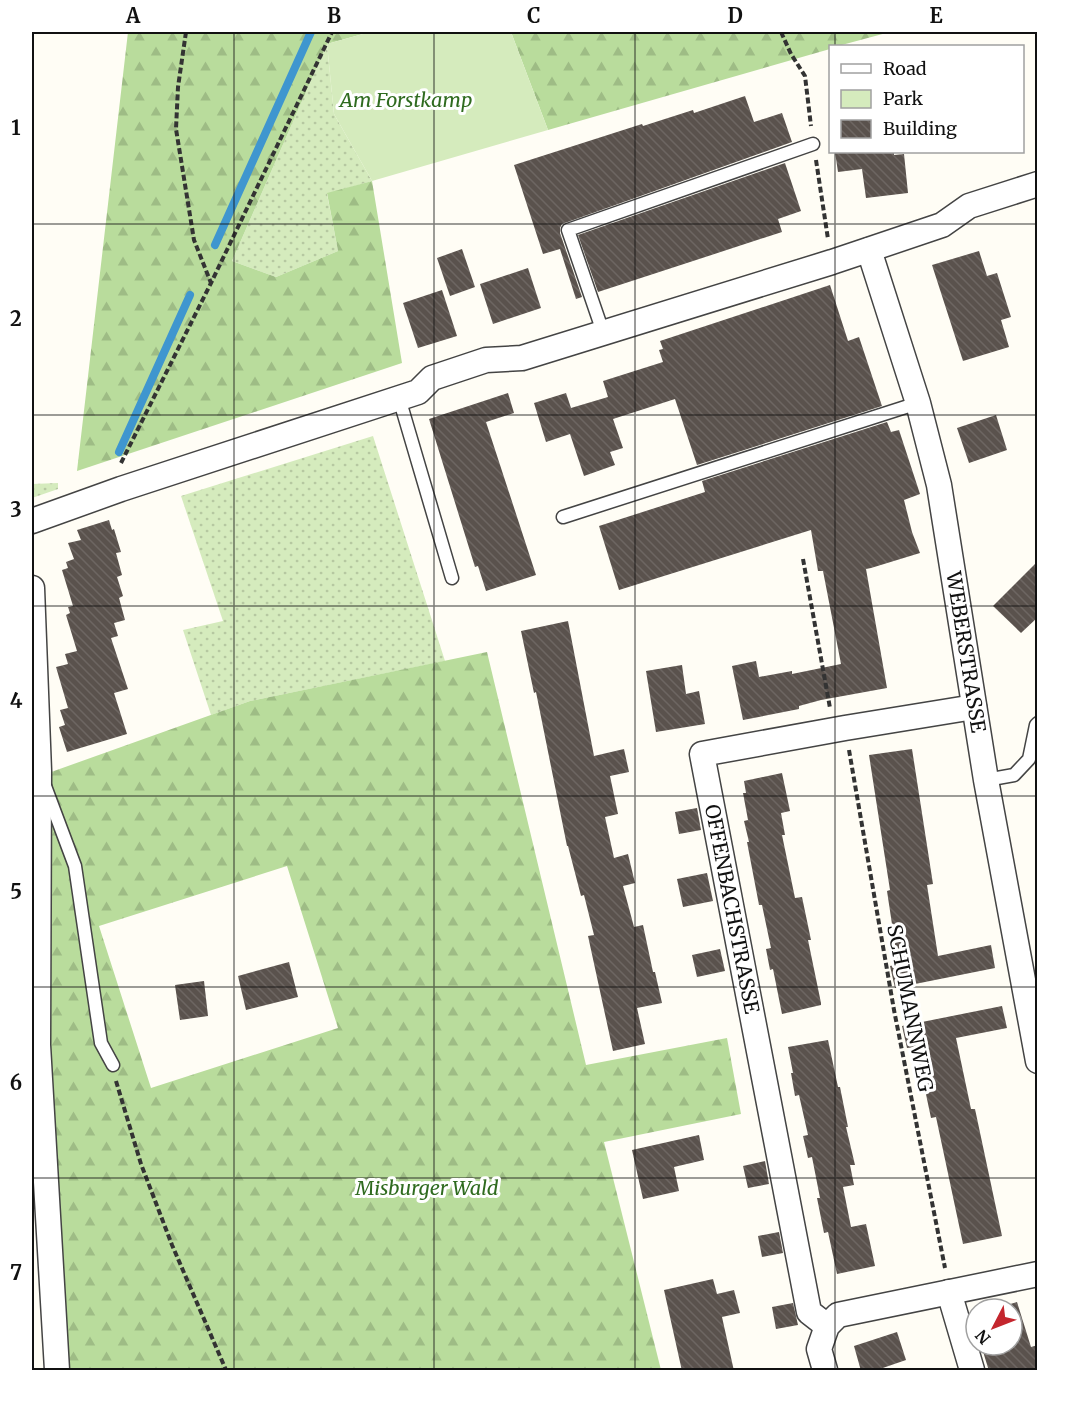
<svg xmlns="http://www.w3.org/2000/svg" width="1069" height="1402" viewBox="0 0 1069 1402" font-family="Merriweather,serif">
  <defs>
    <pattern id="grass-dots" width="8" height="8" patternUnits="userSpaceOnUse" patternTransform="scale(1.5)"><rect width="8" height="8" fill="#d5ebbd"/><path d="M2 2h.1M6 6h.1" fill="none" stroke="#b6c8a1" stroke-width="1.8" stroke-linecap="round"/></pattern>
    <pattern id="forest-firs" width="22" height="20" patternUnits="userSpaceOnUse" patternTransform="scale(1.5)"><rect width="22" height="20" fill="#b9dc9c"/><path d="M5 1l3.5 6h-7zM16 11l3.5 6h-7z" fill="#9ebc85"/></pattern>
    <pattern id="building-back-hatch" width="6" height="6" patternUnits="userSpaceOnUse" patternTransform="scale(1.5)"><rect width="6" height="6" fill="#5a524d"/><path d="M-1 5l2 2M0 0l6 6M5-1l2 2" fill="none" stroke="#6d6662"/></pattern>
  </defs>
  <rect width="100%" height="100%" fill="#fffdf5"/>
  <g fill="url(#grass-dots)">
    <path d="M 327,44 L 334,114 L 372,181 L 327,194 L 338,251 L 276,277 L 232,261 Z"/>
    <path d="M 373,436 L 445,661 L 250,701 L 211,715 L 183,630 L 223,621 L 181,496 Z"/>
    <path d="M 58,483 L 58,489 L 32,498 L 32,484 Z"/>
  </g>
  <g fill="url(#forest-firs)" fill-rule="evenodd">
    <path d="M 128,32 L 370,32 L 327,44 L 232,261 L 276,277 L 338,251 L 327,193 L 372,181 L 402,363 L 77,471 Z"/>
    <path d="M 511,32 L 890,32 L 838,46 L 830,46 L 830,49 L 548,130 Z"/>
    <path d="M 487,652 L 586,1065 L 727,1038 L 741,1114 L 604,1142 L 661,1370 L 62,1370 L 40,776 L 250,701 ZM 287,866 L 338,1028 L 151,1088 L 99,926 Z"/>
  </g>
  <path fill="#d5ebbd" d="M 370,32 L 511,32 L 548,130 L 372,181 L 334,114 L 327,44 Z"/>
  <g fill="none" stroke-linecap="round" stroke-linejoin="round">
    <g stroke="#3f96cf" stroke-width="8">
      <path d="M 215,245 L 311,32"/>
      <path d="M 119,452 L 190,295"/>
    </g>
  </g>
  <g fill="url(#building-back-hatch)">
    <path d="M 745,96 L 754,122 L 782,113 L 792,142 L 562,224 L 560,228 L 560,233 L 582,297 L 576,299 L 560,249 L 543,254 L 514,165 L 642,124 L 643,126 L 693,110 L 694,113 Z"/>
    <path d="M 835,152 L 894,152 L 894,155 L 904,154 L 908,193 L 866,198 L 862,169 L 838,172 Z"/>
    <path d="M 785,163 L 801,211 L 778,219 L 782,232 L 598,292 L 578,235 Z"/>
    <path d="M 462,249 L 475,287 L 450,296 L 437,258 Z"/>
    <path d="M 979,251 L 987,276 L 997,273 L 1011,317 L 1001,320 L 1009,347 L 963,361 L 932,265 Z"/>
    <path d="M 528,268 L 541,308 L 493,324 L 480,284 Z"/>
    <path d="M 830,285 L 848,341 L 859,337 L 882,406 L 697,465 L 675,399 L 613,419 L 623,448 L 610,452 L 615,465 L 584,476 L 570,434 L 546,442 L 534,403 L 566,393 L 571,408 L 608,397 L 603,381 L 663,362 L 659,350 L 663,349 L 660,341 Z"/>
    <path d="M 442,290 L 457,336 L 418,348 L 403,303 Z"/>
    <path d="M 508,393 L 514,413 L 486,422 L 536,575 L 486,591 L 478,566 L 475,567 L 429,419 Z"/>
    <path d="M 996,415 L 1007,450 L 969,463 L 957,428 Z"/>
    <path d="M 887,422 L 891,432 L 899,430 L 920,494 L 904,500 L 912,532 L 920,553 L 871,568 L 866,569 L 887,688 L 821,700 L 799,706 L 799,709 L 743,720 L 732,666 L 756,661 L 759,677 L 792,671 L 792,674 L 841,664 L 823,571 L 818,571 L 811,530 L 619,590 L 599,526 L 705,492 L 702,481 Z"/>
    <path d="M 109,520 L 112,530 L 114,529 L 121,552 L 116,553 L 122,575 L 117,577 L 123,596 L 119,598 L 125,620 L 114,623 L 118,636 L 111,638 L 128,689 L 114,693 L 127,734 L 67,752 L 59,727 L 65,725 L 60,710 L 68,708 L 56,667 L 68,664 L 65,654 L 77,651 L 66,615 L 70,613 L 68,607 L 73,606 L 62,570 L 68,568 L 66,562 L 74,559 L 68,543 L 81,540 L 77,530 Z"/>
    <path d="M 1038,561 L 1038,617 L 1021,633 L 993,606 Z"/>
    <path d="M 568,621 L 594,756 L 624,749 L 629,772 L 610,776 L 618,814 L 605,817 L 614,858 L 628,854 L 635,883 L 623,886 L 634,927 L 643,925 L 653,972 L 655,972 L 662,1003 L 637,1008 L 645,1044 L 613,1051 L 588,936 L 594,935 L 584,895 L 581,896 L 568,846 L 567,846 L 536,692 L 534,693 L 521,631 Z"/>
    <path d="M 682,665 L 686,694 L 699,691 L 705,724 L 656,732 L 646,671 Z"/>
    <path d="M 912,749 L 933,884 L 927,885 L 938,956 L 991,945 L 995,968 L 895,988 L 890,966 L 898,964 L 887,891 L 890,890 L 869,755 Z"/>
    <path d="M 782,773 L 790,811 L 781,813 L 785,835 L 782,835 L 795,898 L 802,897 L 811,940 L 808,940 L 821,1003 L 821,1005 L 782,1014 L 773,969 L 770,970 L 766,949 L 771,948 L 762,905 L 759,905 L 747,842 L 749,842 L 744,821 L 748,820 L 743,793 L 746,793 L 744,781 Z"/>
    <path d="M 697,808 L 701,830 L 679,834 L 675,812 Z"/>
    <path d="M 707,873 L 713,901 L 683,907 L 677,879 Z"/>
    <path d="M 720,949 L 725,971 L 697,977 L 692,955 Z"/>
    <path d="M 289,962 L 298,997 L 246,1010 L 238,976 Z"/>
    <path d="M 204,981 L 208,1016 L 180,1020 L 175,985 Z"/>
    <path d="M 1002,1006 L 1007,1028 L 956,1038 L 971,1109 L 975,1109 L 1002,1236 L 963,1244 L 936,1117 L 931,1118 L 916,1047 L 907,1048 L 902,1026 Z"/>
    <path d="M 828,1040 L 838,1087 L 840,1087 L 848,1127 L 846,1127 L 855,1165 L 850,1165 L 854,1185 L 843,1187 L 851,1227 L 866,1224 L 875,1266 L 837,1274 L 828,1232 L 824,1233 L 817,1198 L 820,1198 L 812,1157 L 808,1158 L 803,1136 L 808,1135 L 799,1095 L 795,1096 L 791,1073 L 793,1073 L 788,1047 Z"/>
    <path d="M 699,1135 L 704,1160 L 674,1167 L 679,1191 L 643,1199 L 632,1150 Z"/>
    <path d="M 765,1161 L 769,1184 L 748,1188 L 743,1166 Z"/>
    <path d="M 779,1232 L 783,1253 L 762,1257 L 758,1236 Z"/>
    <path d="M 713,1279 L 717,1294 L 734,1290 L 740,1313 L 722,1317 L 734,1371 L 682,1371 L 664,1290 Z"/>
    <path d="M 1017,1302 L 1031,1347 L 1038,1345 L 1038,1371 L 989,1371 L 981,1345 L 1012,1345 L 1012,1309 L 994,1309 Z"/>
    <path d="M 793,1303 L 798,1325 L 776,1329 L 772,1307 Z"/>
    <path d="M 897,1332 L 906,1360 L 874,1371 L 861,1371 L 854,1346 Z"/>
  </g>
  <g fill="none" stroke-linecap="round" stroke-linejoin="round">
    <g stroke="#444" stroke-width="15">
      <g id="lane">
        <path d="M 603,332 L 568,230 L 813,144"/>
        <path d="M 399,398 L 452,578"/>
        <path d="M 563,517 L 918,403"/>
        <path d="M 986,780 L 1014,775 L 1029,759 L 1036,725 L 1038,723"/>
        <path d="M 45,786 L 75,866 L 101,1043 L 113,1065"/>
      </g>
    </g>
    <g stroke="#444" stroke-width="27">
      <g id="street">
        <path d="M 869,250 L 918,403 L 939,485 L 986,780 L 1038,1061"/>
        <path d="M 32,521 L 121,489 L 418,392 L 432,378 L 486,360 L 522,358 L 832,262 L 942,225 L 969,206 L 1038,184"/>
        <path d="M 32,588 L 39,771 L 38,1045 L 57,1370"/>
        <path d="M 949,1292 L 972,1370"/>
        <path d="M 827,1326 L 809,1312 L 702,754 L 845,728 L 974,707"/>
        <path d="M 825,1370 L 819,1349 L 827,1326 L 838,1315 L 1038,1274"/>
      </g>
    </g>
    <g stroke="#333" stroke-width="4" stroke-dasharray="6 3" stroke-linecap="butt">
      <path d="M 186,32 L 178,87 L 176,129 L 194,240 L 211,283"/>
      <path d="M 781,32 L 791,54 L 805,76 L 811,126"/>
      <path d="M 816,160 L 828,239"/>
      <path d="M 121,463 L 211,283 L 332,32"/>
      <path d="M 803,559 L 830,708"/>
      <path d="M 849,750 L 894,1010 L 945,1268"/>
      <path d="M 116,1081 L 141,1164 L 172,1245 L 226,1370"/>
    </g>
    <use href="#lane" stroke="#fff" stroke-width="12"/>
    <use href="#street" stroke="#fff" stroke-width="24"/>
  </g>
  <path fill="none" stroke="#111" stroke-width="1.5" stroke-opacity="0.55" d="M 234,32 L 234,1370M 434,32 L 434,1370M 635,32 L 635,1370M 835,32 L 835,46M 835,152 L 835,1370M 32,224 L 1038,224M 32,415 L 1038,415M 32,606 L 1038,606M 32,796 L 1038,796M 32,987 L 1038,987M 32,1178 L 1038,1178"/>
  <g text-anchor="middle" stroke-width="6" stroke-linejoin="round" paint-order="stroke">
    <g font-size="20" font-style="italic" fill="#2f6b1f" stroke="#fff">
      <text x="406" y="107">Am Forstkamp</text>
      <text x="427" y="1195">Misburger Wald</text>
    </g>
    <g font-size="20" fill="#111" stroke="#fff">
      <text transform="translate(966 652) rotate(81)" y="7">WEBERSTRASSE</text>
      <text transform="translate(732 909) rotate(79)" y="7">OFFENBACHSTRASSE</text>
      <text transform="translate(910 1008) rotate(79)" y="7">SCHUMANNWEG</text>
    </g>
  </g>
  <rect width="1069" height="1402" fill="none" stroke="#ffffff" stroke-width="66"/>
  <rect x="829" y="45" width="195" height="108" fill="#ffffff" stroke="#a0a0a0" stroke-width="1.5"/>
  <rect x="841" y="64" width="30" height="9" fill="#ffffff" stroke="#a0a0a0" stroke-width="1.5"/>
  <text x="883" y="75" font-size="18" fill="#111111">Road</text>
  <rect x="841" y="90" width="30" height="18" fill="#d5ebbd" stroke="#a0a0a0" stroke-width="1.5"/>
  <text x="883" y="105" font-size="18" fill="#111111">Park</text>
  <rect x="841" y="120" width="30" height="18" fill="url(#building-back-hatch)" stroke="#a0a0a0" stroke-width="1.5"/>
  <text x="883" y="135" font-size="18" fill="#111111">Building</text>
  <g transform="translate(994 1327) rotate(228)"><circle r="28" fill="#ffffff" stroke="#a0a0a0" stroke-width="1.5"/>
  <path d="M0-4.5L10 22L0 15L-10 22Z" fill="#c4262e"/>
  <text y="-9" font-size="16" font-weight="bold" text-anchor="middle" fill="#111111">N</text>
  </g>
  <rect x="33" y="33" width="1003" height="1336" fill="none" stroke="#111" stroke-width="2"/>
  <g font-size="20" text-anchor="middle" font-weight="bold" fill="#111">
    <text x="133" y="23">A</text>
    <text x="334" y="23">B</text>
    <text x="534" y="23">C</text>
    <text x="735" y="23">D</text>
    <text x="936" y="23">E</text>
    <text x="16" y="135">1</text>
    <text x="16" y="326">2</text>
    <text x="16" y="517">3</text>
    <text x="16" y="708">4</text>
    <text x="16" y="899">5</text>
    <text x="16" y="1090">6</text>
    <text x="16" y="1280">7</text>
  </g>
</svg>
